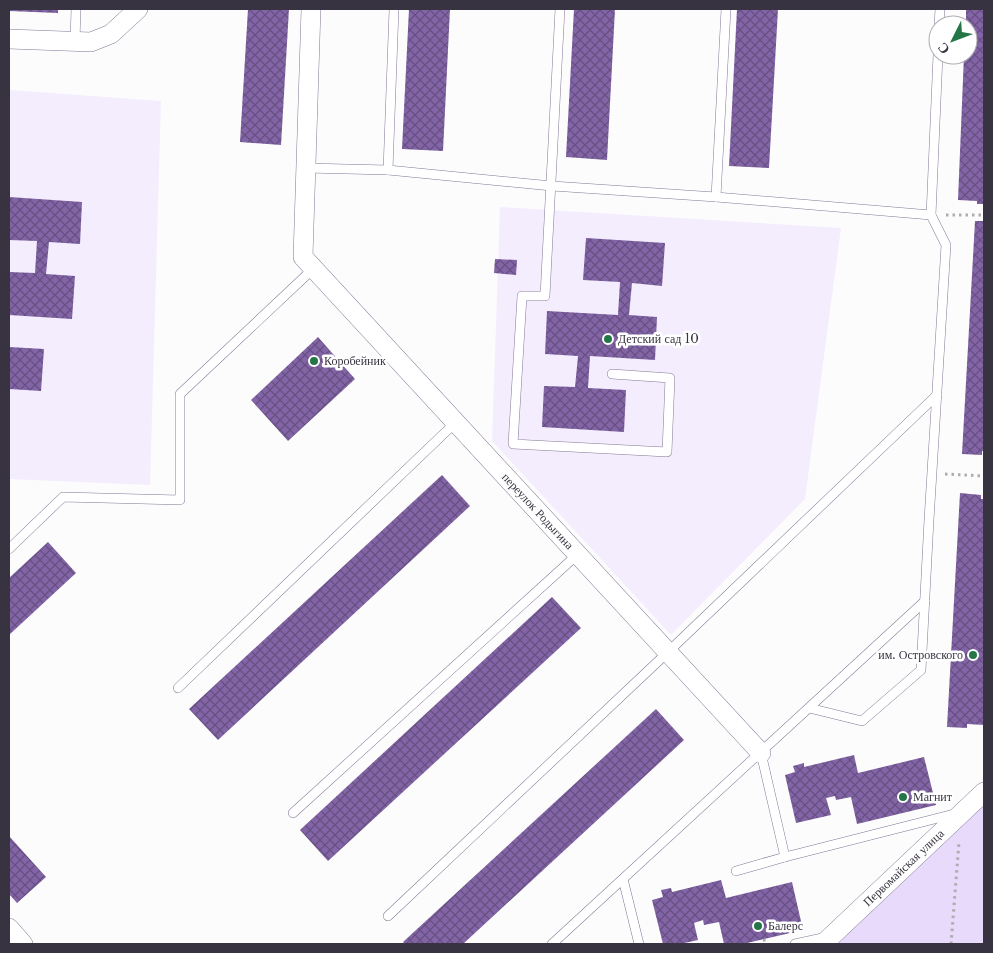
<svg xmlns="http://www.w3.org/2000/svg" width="993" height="953" viewBox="0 0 993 953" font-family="'Libre Baskerville',serif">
  <defs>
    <pattern id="building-cross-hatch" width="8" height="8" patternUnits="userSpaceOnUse" patternTransform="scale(1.25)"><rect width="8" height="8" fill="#8365a7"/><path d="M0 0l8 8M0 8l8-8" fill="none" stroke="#665082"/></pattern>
  </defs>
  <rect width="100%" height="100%" fill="#fcfcfc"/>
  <g fill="#f4edfe">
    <path d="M 9,90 L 161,101 L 150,485 L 9,479 Z"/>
    <path d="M 500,207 L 841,228 L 805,499 L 671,635 L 492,441 Z"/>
  </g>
  <path fill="#e7dafa" d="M 984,792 L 984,944 L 822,944 Z"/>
  <g fill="url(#building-cross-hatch)">
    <path d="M 9,9 L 58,9 L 58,13 L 9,11 Z"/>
    <path d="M 248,9 L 289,9 L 281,145 L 240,142 Z"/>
    <path d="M 409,9 L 450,9 L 443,151 L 402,149 Z"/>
    <path d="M 574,9 L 615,9 L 607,160 L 566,157 Z"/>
    <path d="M 737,9 L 778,9 L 769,168 L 729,166 Z"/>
    <path d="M 966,9 L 984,9 L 984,204 L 977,204 L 977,201 L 958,200 L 964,55 L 968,55 L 968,25 L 966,25 Z"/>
    <path d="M 9,197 L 82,202 L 80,244 L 49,242 L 46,274 L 75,276 L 72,319 L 9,315 L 9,272 L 35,273 L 37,241 L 9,240 Z"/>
    <path d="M 975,221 L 984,221 L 984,451 L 982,451 L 982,455 L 962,454 Z"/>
    <path d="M 586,238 L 665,243 L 662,286 L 632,283 L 629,315 L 657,317 L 655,360 L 590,356 L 588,388 L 626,390 L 624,432 L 542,427 L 544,386 L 575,387 L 578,356 L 545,354 L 547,311 L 618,315 L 620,282 L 583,280 Z"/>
    <path d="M 495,259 L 517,260 L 516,275 L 494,273 Z"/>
    <path d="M 318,337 L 355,379 L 288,441 L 251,400 Z"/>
    <path d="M 9,347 L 44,349 L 41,391 L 9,389 Z"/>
    <path d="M 442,475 L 470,506 L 218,740 L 189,709 Z"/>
    <path d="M 960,493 L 981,495 L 981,499 L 984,499 L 984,725 L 967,724 L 967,728 L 947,727 Z"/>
    <path d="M 48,542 L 76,573 L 9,635 L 9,578 Z"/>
    <path d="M 552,597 L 581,628 L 328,861 L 300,830 Z"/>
    <path d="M 656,709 L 684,740 L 463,944 L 405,944 L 403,942 Z"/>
    <path d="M 854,755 L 858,773 L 924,757 L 936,805 L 857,824 L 851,797 L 836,800 L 835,796 L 826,798 L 831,815 L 796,823 L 785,775 L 795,772 L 793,766 L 804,763 L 804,767 Z"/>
    <path d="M 9,836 L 46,877 L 17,903 L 9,894 Z"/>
    <path d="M 721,880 L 726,898 L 792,882 L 803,930 L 743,944 L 724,944 L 719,922 L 704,925 L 703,920 L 694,923 L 698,940 L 680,944 L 663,944 L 652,900 L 663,897 L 661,890 L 671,888 L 672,892 Z"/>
  </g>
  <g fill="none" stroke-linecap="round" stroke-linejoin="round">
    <g stroke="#857797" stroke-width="10">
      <g id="lane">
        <path d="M 560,9 L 545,296 L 522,296 L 513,444 L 667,452 L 670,378 L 612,374"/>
        <path d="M 939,25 L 940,9"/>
        <path d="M 75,41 L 76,9"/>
        <path d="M 306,168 L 388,170 L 394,9"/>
        <path d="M 388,170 L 552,186 L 716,197 L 931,215"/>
        <path d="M 716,197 L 726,9"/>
        <path d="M 9,549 L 63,497 L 180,500 L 180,394 L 313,269"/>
        <path d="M 178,688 L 456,422"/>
        <path d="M 809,708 L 862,721 L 921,670 L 929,520 L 946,245 L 931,215 L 938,55"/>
        <path d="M 761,753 L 785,857 L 954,814"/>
        <path d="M 293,813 L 578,554"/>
        <path d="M 736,871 L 785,857"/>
        <path d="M 623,879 L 639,944"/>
        <path d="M 388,916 L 668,652 L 937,395"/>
        <path d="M 552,944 L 925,601"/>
        <path d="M 795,944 L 827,937"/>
      </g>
    </g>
    <g stroke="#857797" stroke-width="20">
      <g id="street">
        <path id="s1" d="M 311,9 L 303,257 L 761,753"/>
        <path d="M 9,39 L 91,42 L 111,34 L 138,9"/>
        <path d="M 9,928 L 23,944"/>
        <path id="s2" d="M 823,944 L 984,792"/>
      </g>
    </g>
    <g stroke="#aeacb2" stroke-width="3" stroke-dasharray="2.5 4" stroke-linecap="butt">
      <path d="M 946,215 L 984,215"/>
      <path d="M 945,474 L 984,476"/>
      <path d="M 764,939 L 765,944"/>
      <path d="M 951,944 L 959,842"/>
    </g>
    <use href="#lane" stroke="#fff" stroke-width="9"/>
    <use href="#street" stroke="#fff" stroke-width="19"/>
  </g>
  <g fill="#257647" stroke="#fff" stroke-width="2">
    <circle cx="608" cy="339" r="5"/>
    <circle cx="314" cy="361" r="5"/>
    <circle cx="973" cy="655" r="5"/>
    <circle cx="903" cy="797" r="5"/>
    <circle cx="758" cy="926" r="5"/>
  </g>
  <g text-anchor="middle" stroke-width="5" stroke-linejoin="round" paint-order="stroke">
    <g font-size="12" fill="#383340" stroke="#fff" text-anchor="start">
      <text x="618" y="343">Детский сад 10</text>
      <text x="324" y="365">Коробейник</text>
      <text x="963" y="659" text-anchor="end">им. Островского</text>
      <text x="913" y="801">Магнит</text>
      <text x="768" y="930">Балерс</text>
    </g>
    <g font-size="12" fill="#383340" stroke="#fff">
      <text dy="4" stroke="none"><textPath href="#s1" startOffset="594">переулок Родыгина</textPath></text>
      <text dy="4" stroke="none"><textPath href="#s2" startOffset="111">Первомайская улица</textPath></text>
    </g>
  </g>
  <rect width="993" height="953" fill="none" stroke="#383340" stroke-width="20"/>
  <g transform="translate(953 40) rotate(228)"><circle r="24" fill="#ffffff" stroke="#afadb3"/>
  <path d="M0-4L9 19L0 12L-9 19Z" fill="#257647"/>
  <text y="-8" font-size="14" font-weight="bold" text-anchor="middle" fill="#383340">С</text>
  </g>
</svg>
